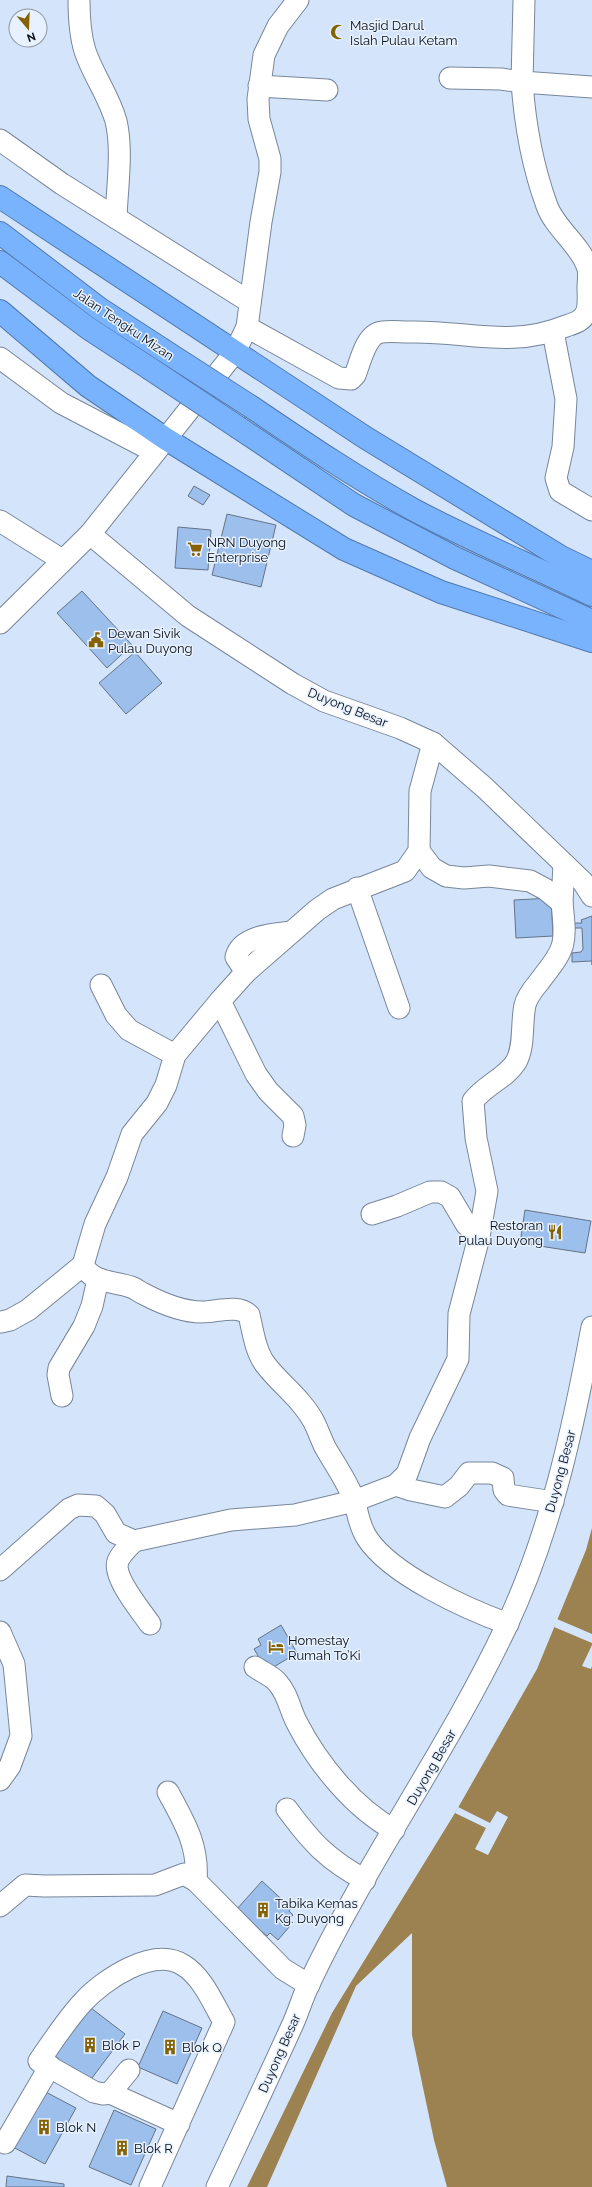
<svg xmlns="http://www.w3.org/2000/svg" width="592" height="2187" viewBox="0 0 592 2187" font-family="Raleway,sans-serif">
  <rect width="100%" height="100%" fill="#d4e5fb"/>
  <path fill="#9b8250" d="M 592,1528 L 592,2187 L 447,2187 L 434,2140 L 412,2035 L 412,1933 L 356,1986 L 267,2187 L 247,2187 L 332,2013 L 455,1813 L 537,1669 L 586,1550 Z"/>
  <g fill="#d4e5fb">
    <path d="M 557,1619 L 592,1634 L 592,1643 L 554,1627 Z"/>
    <path d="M 592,1645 L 592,1666 L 591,1669 L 582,1666 Z"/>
    <path d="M 458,1807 L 490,1823 L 497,1811 L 508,1817 L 488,1855 L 475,1849 L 486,1828 L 455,1813 Z"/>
  </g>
  <g fill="#9dbfec" stroke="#647386">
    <path d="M 194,486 L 210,495 L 203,505 L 188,496 Z"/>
    <path d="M 227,514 L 276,525 L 261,587 L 212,575 Z"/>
    <path d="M 178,527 L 211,530 L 208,570 L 175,568 Z"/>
    <path d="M 82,591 L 132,645 L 107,668 L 57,613 Z"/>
    <path d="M 135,652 L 162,683 L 126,714 L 99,683 Z"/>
    <path d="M 551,898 L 553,936 L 516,938 L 514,900 Z"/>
    <path d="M 592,916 L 592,965 L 592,961 L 572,962 L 572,953 L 581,952 L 583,949 L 582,928 L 571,928 L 571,923 L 582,923 L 581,920 Z"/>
    <path d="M 525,1210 L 591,1221 L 585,1253 L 520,1243 Z"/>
    <path d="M 281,1625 L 297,1653 L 267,1671 L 254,1649 L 261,1645 L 258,1639 Z"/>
    <path d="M 262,1881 L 291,1908 L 289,1911 L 293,1915 L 286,1922 L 290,1926 L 278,1940 L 270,1933 L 267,1936 L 236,1910 Z"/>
    <path d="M 91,2008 L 125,2034 L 89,2082 L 54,2056 Z"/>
    <path d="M 163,2011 L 202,2028 L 177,2084 L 138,2067 Z"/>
    <path d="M 42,2090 L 76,2108 L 45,2164 L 11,2146 Z"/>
    <path d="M 114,2110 L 156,2129 L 131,2185 L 89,2167 Z"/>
    <path d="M 7,2176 L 64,2184 L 64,2187 L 6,2187 Z"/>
  </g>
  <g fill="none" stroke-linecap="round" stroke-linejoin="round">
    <g stroke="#78869a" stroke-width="23">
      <g id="minor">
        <path d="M 79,0 C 79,17 80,35 85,51 C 93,75 109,96 116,121 C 123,150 117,188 116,218"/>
        <path d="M 450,78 L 501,79 L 522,82 L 524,0"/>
        <path d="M 259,86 L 327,90"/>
        <path d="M 0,140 L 62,184 L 250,302"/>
        <path d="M 247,327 L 339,378 L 351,379 L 355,375 C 360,363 365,338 378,333 C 386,330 399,332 408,332 C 464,330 510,349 566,326 C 575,323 583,321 587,311 C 589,303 588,295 588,287 C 588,280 590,272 587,266 C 580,245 555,228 547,206 C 532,165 525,126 522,82 L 592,87"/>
        <path d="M 553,332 L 566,399 L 563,447 L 556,478 L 560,491 L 592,510"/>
        <path d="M 0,358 L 61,403 L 155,452"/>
        <path d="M 0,521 L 62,560"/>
        <path d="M 90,534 L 188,616 L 293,684 L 324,701 L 400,728 L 433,743 L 485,788 L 583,882 L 592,896"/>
        <path d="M 0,623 L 90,534 L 235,352 L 247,327 L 261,222 L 270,172 L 270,159 L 259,119 L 258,99 L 264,55 L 278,26 L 298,0"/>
        <path d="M 419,851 L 432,868 L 446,876 L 464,878 L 489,876 L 530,881 L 545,889 L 562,903 L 564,864"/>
        <path d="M 357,888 L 399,1008"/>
        <path d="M 246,972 L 236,957 C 241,936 273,934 291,932"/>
        <path d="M 101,985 L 116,1015 L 129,1030 L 175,1055"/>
        <path d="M 220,1001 L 256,1074 L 268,1091 L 293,1116 L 295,1125 L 293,1136"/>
        <path d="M 372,1214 L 397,1206 L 430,1192 L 441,1192 L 450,1197 L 466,1224 L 479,1237"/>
        <path d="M 83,1265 C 92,1283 113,1281 131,1287 C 135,1288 139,1292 144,1294 C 161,1303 182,1312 202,1312 C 217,1312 238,1304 249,1315 C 253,1331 255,1350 265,1364 C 280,1384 302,1399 314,1422 C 318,1430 321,1439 325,1447 C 335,1465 347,1481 354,1500 C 358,1513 359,1526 367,1538 C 391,1575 467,1609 508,1624"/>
        <path d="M 1,1322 L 10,1320 L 28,1310 L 83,1265 L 95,1224 L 117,1177 L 132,1134 L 157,1103 L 166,1085 L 175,1055 L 220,1001 L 246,972 L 317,910 L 333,899 L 405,871 L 419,851 L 420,791 L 433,743"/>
        <path d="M 62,1396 L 58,1375 L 59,1368 L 84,1326 L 92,1306 L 98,1279"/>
        <path d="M 396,1485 L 411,1490 L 445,1497 L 459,1486 L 469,1473 L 492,1473 L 503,1478 L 504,1490 L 508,1495 L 553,1502"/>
        <path d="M 134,1541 C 129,1547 121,1553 118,1561 C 112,1576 141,1611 150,1624"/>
        <path d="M 0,1570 L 69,1509 L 78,1505 L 96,1506 L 105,1514 L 116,1533 L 134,1541 L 231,1520 L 295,1515 L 354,1501 L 396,1485 L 407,1474 L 420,1438 L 458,1359 L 459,1314 L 479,1237 L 487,1191 L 476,1138 L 473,1101 C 485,1085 506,1078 516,1062 C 525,1046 521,1023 525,1005 C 527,997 534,988 539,982 C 565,948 567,947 562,903"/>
        <path d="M 0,1632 L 14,1664 L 21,1736 L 10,1766 L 0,1780"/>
        <path d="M 255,1667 C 262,1672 272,1676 277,1682 C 288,1694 290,1710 297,1723 C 318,1764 354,1808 394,1830"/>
        <path d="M 168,1792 C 184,1822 199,1845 196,1881"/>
        <path d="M 287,1809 C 312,1843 328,1860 365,1880"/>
        <path d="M 0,1906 L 25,1885 L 44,1886 L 155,1885 L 184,1874 L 196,1881 L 283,1969 L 309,1985"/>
        <path d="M 110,2093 L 129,2070"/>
        <path d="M 5,2143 L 50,2066"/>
        <path d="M 150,2187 L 224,2022 C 213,2003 202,1976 183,1965 C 153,1946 103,1980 83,2002 C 67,2019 53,2041 39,2061 L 94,2092 L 103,2094 L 110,2093 L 179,2124"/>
        <path d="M 217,2187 C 242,2134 267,2081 291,2028 C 298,2014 302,1998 309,1984 C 367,1861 448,1750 506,1627 C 551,1532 573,1429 592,1327"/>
      </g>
    </g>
    <g stroke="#5179ac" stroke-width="24">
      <g id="highway">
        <path d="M 0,197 L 366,438 L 561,557 L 592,572"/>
        <path d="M 0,233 L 100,309 L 160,348"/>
        <path d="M 0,262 L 88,328 L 149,368"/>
        <path d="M 0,311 L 88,386 L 166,439 L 344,549 L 441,592 L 592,641"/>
        <path d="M 253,408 C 306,444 358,479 414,510 C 472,541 533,566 592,595"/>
        <path d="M 239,428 L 354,505 L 455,558 L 592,621"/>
      </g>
    </g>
    <use href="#minor" stroke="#fff" stroke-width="21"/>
    <use href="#highway" stroke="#79b2fd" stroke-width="22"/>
    <g stroke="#5179ac" stroke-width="24" stroke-linecap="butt">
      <g id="highway-bridge">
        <path d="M 160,348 L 253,408"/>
        <path d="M 149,368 L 239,428"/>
      </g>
    </g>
    <use href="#highway-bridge" stroke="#79b2fd" stroke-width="22"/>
  </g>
  <defs>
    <g id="mosque-bare" transform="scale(1.2)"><path d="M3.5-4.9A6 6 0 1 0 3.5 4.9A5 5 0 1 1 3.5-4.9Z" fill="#866300" stroke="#e7f1ff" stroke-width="2.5" paint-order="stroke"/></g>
    <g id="supermarket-bare" transform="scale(1.2)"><path d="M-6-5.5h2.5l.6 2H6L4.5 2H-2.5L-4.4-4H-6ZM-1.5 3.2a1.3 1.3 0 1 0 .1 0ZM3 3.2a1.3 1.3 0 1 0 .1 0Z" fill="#866300" stroke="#e7f1ff" stroke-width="2.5" paint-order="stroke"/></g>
    <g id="civic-bare" transform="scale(1.2)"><path d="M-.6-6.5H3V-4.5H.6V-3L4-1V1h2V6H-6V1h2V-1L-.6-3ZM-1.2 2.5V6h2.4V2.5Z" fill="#866300" stroke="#e7f1ff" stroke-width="2.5" paint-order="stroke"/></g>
    <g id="restaurant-bare" transform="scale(1.2)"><path d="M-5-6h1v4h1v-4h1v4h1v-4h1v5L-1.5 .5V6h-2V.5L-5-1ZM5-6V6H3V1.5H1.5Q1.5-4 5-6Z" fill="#866300" stroke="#e7f1ff" stroke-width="2.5" paint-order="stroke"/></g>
    <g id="hotel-bare" transform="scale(1.2)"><path d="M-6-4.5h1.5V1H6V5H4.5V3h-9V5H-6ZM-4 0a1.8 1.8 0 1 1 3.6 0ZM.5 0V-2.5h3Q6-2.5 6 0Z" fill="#866300" stroke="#e7f1ff" stroke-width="2.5" paint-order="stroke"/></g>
    <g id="building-bare" transform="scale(1.2)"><path d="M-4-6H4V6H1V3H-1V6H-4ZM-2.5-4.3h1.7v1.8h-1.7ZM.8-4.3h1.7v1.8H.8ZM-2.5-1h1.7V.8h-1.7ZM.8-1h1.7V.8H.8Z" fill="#866300" stroke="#e7f1ff" stroke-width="2.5" paint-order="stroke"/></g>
  </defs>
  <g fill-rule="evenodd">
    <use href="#mosque-bare" x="338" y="32"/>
    <use href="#supermarket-bare" x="195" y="549"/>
    <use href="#civic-bare" x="96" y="640"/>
    <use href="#restaurant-bare" x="555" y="1232"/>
    <use href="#hotel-bare" x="276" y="1647"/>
    <use href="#building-bare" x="263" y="1910"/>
    <use href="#building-bare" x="90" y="2045"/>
    <use href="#building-bare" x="170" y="2047"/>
    <use href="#building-bare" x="44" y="2127"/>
    <use href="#building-bare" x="122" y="2148"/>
  </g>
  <g text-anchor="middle" stroke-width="3" stroke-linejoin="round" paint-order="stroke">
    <g font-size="13" fill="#080e15" stroke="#e7f1ff" text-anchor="start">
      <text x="350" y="30">Masjid Darul<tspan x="350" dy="15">Islah Pulau Ketam</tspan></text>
      <text x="207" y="547">NRN Duyong<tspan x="207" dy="15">Enterprise</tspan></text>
      <text x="108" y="638">Dewan Sivik<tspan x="108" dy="15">Pulau Duyong</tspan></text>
      <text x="543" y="1230" text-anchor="end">Restoran<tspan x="543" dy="15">Pulau Duyong</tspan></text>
      <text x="288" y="1645">Homestay<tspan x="288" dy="15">Rumah To’Ki</tspan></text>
      <text x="275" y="1908">Tabika Kemas<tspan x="275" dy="15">Kg. Duyong</tspan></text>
      <text x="102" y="2050">Blok P</text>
      <text x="182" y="2052">Blok Q</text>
      <text x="56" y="2132">Blok N</text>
      <text x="134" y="2153">Blok R</text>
    </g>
    <g font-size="13" fill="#080e15" stroke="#e7f1ff">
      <text transform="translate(124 324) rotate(34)" y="5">Jalan Tengku Mizan</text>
      <text transform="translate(348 707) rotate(22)" y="5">Duyong Besar</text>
      <text transform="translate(560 1471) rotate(-75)" y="5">Duyong Besar</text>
      <text transform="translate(431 1767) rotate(-60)" y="5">Duyong Besar</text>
      <text transform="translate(279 2053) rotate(-66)" y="5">Duyong Besar</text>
    </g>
  </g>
  <g transform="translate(28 28) rotate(161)"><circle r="19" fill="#e7f1ff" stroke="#8e96a1"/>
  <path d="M0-3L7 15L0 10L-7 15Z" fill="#866300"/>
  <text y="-6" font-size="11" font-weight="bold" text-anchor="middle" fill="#080e15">N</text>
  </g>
</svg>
